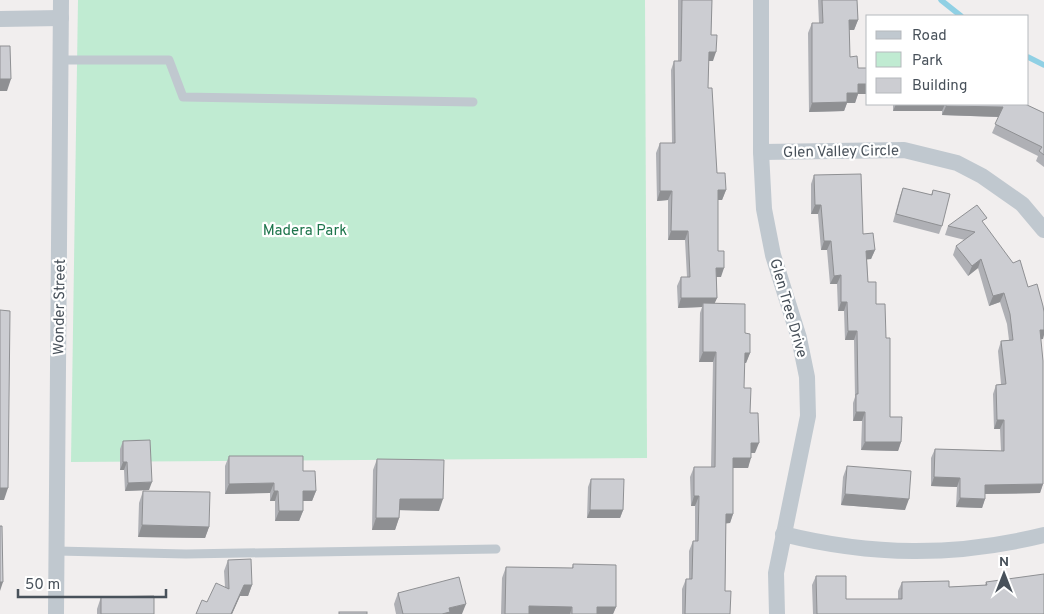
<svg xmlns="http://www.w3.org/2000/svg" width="1044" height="614" viewBox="0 0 1044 614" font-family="Overpass,sans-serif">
  <rect width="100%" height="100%" fill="#f1eeee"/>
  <path fill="#c0ebd2" d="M 78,0 L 645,0 L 647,458 L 71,462 Z"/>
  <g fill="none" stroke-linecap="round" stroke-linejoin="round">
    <g stroke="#90d0e4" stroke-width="5.5">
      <path d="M 941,0 L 961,16"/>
      <path d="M 1028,57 L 1044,65"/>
    </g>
    <g stroke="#c0c8cf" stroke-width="9">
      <path d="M 61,60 L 169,60 L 183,97 L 473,102"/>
      <path d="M 57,551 L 186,554 L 496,549"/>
    </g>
    <g stroke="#c0c8cf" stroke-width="16">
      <path d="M 761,0 L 761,152 L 764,209 L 773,255 L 799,338 L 807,377 L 808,416 L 776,573 L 777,614"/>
      <path d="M 0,19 L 61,18"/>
      <path d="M 761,152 L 904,150 L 957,163 L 982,176 L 1022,204 L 1044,230"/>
      <path d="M 783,534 C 871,556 955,557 1044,535"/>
      <path d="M 56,614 L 61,0"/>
    </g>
  </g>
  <g fill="#afb0b5">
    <path d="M 678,0 L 712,0 L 711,35 L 713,61 L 708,61 L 708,88 L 717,173 L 726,190 L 722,200 L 718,200 L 718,251 L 721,277 L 716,277 L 717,298 L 714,303 L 745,333 L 750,353 L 746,363 L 744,363 L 744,388 L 750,413 L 755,453 L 751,453 L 748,468 L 733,468 L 733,514 L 730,523 L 726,523 L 725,591 L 730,614 L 682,614 L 682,589 L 686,579 L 689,579 L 689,551 L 693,541 L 695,541 L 695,506 L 691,506 L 690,477 L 694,467 L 711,467 L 713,362 L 699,362 L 700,313 L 702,307 L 678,308 L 677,286 L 681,277 L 687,277 L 685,240 L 668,240 L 668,200 L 657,201 L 656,153 L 660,143 L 672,143 L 671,70 L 674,61 L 678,61 Z"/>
    <path d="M 818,0 L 857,0 L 858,20 L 854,30 L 849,30 L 850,57 L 858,68 L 868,68 L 868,94 L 858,94 L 855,103 L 847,103 L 844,111 L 809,112 L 808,33 L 812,23 L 819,23 Z"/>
    <path d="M 893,104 L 1025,104 L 1044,113 L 1044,167 L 1036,161 L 1038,156 L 992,133 L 999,117 L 942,115 L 942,111 L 893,111 Z"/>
    <path d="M 814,175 L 863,234 L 875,250 L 871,259 L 867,259 L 868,282 L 876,304 L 890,417 L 901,442 L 898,451 L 861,450 L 862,421 L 853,421 L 853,403 L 855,397 L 854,340 L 845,340 L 844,311 L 838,311 L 837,284 L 830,284 L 827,250 L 821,250 L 818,214 L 811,214 L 811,184 Z"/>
    <path d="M 903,188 L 931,195 L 933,190 L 942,226 L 939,234 L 893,222 L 900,196 Z"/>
    <path d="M 984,224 L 1043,339 L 1040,339 L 1043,484 L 1040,493 L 985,494 L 985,499 L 982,508 L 956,507 L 957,487 L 931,486 L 931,458 L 935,449 L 1001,451 L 1000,429 L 994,429 L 993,394 L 996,385 L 1001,384 L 998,351 L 1001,341 L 1009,340 L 1007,324 L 1000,302 L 989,306 L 978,268 L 968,276 L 953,255 L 956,246 L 965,240 L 945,235 L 948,226 Z"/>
    <path d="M 123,441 L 149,490 L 125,491 L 124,470 L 120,470 L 120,449 Z"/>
    <path d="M 229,456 L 303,471 L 316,491 L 312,501 L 303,501 L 303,511 L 299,521 L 275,521 L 275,501 L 270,501 L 270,493 L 225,494 L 225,466 Z"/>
    <path d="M 377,459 L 439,511 L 399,510 L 399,518 L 395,530 L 372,530 L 373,470 Z"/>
    <path d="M 847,466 L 905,510 L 841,505 L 843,477 Z"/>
    <path d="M 591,479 L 623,510 L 620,518 L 587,518 L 588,487 Z"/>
    <path d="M 143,491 L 209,527 L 205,538 L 138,537 L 139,503 Z"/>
    <path d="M 228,560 L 252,585 L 248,596 L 240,596 L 232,614 L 196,614 L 225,587 L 224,571 Z"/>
    <path d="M 573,564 L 616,607 L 613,614 L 501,614 L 502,578 L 506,567 L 572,568 Z"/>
    <path d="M 816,576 L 846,599 L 898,599 L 898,591 L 902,582 L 949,587 L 985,585 L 986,582 L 1044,614 L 813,614 L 812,585 Z"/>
    <path d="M 398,593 L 462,614 L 396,614 L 394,604 Z"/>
    <path d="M 101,597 L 154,614 L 97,614 L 97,609 Z"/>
  </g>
  <g fill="#8f9093">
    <path d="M 849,20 L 858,20 L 854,30 L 845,30 Z"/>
    <path d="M 709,52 L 716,52 L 713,61 L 705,61 Z"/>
    <path d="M 0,79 L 11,79 L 7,91 L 0,91 Z"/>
    <path d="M 858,84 L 868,84 L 868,94 L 858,94 L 855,103 L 847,103 L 844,111 L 809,112 L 812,103 L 847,93 Z"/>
    <path d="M 896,104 L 945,104 L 942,111 L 893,111 Z"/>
    <path d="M 946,106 L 1003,107 L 1000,117 L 942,115 Z"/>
    <path d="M 718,190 L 726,190 L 722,200 L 715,200 Z"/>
    <path d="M 660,191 L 672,191 L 668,200 L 657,201 Z"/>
    <path d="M 815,205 L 821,205 L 818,214 L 811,214 Z"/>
    <path d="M 671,231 L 688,231 L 685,240 L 668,240 Z"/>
    <path d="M 824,241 L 831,241 L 827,250 L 821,250 Z"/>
    <path d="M 875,250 L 871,259 L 863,260 L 866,251 Z"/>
    <path d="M 981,259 L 978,268 L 968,276 L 972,266 Z"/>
    <path d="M 716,268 L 724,268 L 721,277 L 713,277 Z"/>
    <path d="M 841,275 L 837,284 L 830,284 L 834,276 Z"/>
    <path d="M 1004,293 L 1000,302 L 989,306 L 993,296 Z"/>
    <path d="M 681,298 L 717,298 L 713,307 L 703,303 L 702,307 L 678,308 Z"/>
    <path d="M 841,302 L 847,302 L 844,311 L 838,311 Z"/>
    <path d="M 1040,330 L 1044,330 L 1044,335 L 1043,339 L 1036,340 Z"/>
    <path d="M 848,331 L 857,331 L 854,340 L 845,340 Z"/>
    <path d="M 703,352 L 716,352 L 713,362 L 699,362 Z"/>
    <path d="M 745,353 L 750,353 L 746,363 L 741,363 Z"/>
    <path d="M 856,412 L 865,412 L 862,421 L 853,421 Z"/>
    <path d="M 997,420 L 1004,420 L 1000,429 L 994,429 Z"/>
    <path d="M 865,442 L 901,442 L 898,451 L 861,450 Z"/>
    <path d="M 751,443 L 759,443 L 755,453 L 747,453 Z"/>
    <path d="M 733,458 L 751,458 L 748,468 L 730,468 Z"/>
    <path d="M 123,462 L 127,462 L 124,470 L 120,470 Z"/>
    <path d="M 934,477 L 960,478 L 957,487 L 931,486 Z"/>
    <path d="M 152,482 L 149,490 L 125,491 L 128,483 Z"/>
    <path d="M 274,483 L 270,493 L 225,494 L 229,484 Z"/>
    <path d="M 1043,484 L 1040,493 L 982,494 L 985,485 Z"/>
    <path d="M 0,488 L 8,488 L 4,500 L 0,500 Z"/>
    <path d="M 274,491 L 278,491 L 275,501 L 270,501 Z"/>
    <path d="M 303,491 L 316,491 L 312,501 L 299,501 Z"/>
    <path d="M 845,494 L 909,499 L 905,510 L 841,505 Z"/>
    <path d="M 694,496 L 699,496 L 695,506 L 691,506 Z"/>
    <path d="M 960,498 L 985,499 L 982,508 L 956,507 Z"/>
    <path d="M 400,499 L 443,499 L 439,511 L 395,510 Z"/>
    <path d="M 590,510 L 623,510 L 620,518 L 587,518 Z"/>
    <path d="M 279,511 L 303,511 L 299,521 L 275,521 Z"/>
    <path d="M 726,514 L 733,514 L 730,523 L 722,524 Z"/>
    <path d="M 376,518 L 399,518 L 395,530 L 372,530 Z"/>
    <path d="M 142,525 L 209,527 L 205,538 L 138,537 Z"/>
    <path d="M 0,582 L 3,582 L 0,591 Z"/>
    <path d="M 244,585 L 252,585 L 248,596 L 240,596 L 232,614 L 231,614 Z"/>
    <path d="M 466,604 L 462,614 L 442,614 L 449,608 Z"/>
    <path d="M 529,606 L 572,607 L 570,614 L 526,614 Z"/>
    <path d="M 597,607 L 616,607 L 613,614 L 594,614 Z"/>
  </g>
  <g fill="#cccdd2" stroke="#8f9093">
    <path d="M 682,0 L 712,0 L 711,35 L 717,35 L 716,52 L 709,52 L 708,88 L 712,88 L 717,173 L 725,173 L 726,190 L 718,190 L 718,251 L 724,251 L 724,268 L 716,268 L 717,298 L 681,298 L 681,277 L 690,277 L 688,231 L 671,231 L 672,191 L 660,191 L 660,143 L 675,143 L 674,61 L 681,61 Z"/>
    <path d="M 822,0 L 857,0 L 858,20 L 849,20 L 850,57 L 857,56 L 858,68 L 868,68 L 868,84 L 858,84 L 858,93 L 847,93 L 847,102 L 812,103 L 812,23 L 823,23 Z"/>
    <path d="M 0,46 L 10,46 L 11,79 L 0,79 Z"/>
    <path d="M 946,104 L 1025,104 L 1042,112 L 1044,113 L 1044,155 L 1039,151 L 1042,147 L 995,124 L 1003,107 L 946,106 Z"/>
    <path d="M 861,174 L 863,234 L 873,233 L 875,250 L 866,251 L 868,282 L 876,282 L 876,304 L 885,304 L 886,338 L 890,338 L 890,417 L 902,417 L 901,442 L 865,442 L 865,412 L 856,412 L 856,394 L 858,394 L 857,331 L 848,331 L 847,302 L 841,302 L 841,275 L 834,276 L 831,241 L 824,241 L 821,205 L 815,205 L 814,175 Z"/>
    <path d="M 903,188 L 932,195 L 933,190 L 950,194 L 942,226 L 896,214 Z"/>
    <path d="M 977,205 L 987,218 L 982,221 L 1013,263 L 1020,260 L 1028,287 L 1037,284 L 1043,306 L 1044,312 L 1044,330 L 1040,330 L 1043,361 L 1043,484 L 985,485 L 985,499 L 960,498 L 960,478 L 934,477 L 935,449 L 1004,451 L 1004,420 L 997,420 L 996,385 L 1006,384 L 1001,341 L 1013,340 L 1010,314 L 1004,293 L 993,296 L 981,259 L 972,266 L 956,246 L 975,232 L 948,226 Z"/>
    <path d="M 703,303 L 745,304 L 745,333 L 750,334 L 750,353 L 745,353 L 744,388 L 751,388 L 750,413 L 758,413 L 759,443 L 751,443 L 751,458 L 733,458 L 733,514 L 726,514 L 725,591 L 731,591 L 730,614 L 685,614 L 686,579 L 692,579 L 693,541 L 698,541 L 699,496 L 694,496 L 694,467 L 715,467 L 716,352 L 703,352 Z"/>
    <path d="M 0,310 L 10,311 L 8,488 L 0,488 Z"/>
    <path d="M 150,440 L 152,482 L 128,483 L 127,462 L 123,462 L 123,441 Z"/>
    <path d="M 229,456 L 303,456 L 303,471 L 315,471 L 316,491 L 303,491 L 303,511 L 279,511 L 278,491 L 274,491 L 274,483 L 229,484 Z"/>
    <path d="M 377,459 L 444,460 L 443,499 L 400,499 L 399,518 L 376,518 Z"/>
    <path d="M 847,466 L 911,471 L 909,499 L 845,494 Z"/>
    <path d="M 591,479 L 624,479 L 623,510 L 590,510 Z"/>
    <path d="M 143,491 L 210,492 L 209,527 L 142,525 Z"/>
    <path d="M 0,526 L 2,526 L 3,582 L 0,582 Z"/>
    <path d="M 251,559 L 252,585 L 244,585 L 231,614 L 196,614 L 202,600 L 207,602 L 216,583 L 229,589 L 228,560 Z"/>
    <path d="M 573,564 L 616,565 L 616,607 L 597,607 L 597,614 L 572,614 L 572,607 L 529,606 L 529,614 L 505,614 L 506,567 L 573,568 Z"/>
    <path d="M 1044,574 L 1044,614 L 817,614 L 816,576 L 846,576 L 846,599 L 902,599 L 902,582 L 949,581 L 949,587 L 987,585 L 986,582 Z"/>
    <path d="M 459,577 L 466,604 L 449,608 L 450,612 L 442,614 L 403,614 L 398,593 Z"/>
    <path d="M 154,596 L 154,614 L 101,614 L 101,597 Z"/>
    <rect x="339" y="612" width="28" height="2"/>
  </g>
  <g text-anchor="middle" stroke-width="4.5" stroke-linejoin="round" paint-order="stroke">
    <g font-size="15" fill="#48515a" stroke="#fff">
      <text transform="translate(841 151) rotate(-1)" y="5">Glen Valley Circle</text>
      <text transform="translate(59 307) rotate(-89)" y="5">Wonder Street</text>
      <text transform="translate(789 308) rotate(74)" y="5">Glen Tree Drive</text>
    </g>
    <g font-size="15" fill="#1e754c" stroke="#fff">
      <text x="305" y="235">Madera Park</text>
    </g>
  </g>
  <rect x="866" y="15" width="162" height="90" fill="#ffffff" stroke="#b6b9bd"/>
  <rect x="876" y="31" width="25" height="8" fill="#c0c8cf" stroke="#b6b9bd"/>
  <text x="912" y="40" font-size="15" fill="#48515a">Road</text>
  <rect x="876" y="52" width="25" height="15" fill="#c0ebd2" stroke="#b6b9bd"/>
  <text x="912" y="65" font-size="15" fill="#48515a">Park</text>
  <rect x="876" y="78" width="25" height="15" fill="#cccdd2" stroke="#b6b9bd"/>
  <text x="912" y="90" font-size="15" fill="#48515a">Building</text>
  <g transform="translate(1004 574)" stroke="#ffffff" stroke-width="4" paint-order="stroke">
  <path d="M0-4L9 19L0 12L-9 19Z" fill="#48515a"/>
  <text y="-8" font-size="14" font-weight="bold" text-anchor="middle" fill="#48515a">N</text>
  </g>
  <path d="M18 589v8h148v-8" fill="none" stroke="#48515a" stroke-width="2.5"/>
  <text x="25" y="589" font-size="15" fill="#48515a" stroke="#ffffff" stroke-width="4" paint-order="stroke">50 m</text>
</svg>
